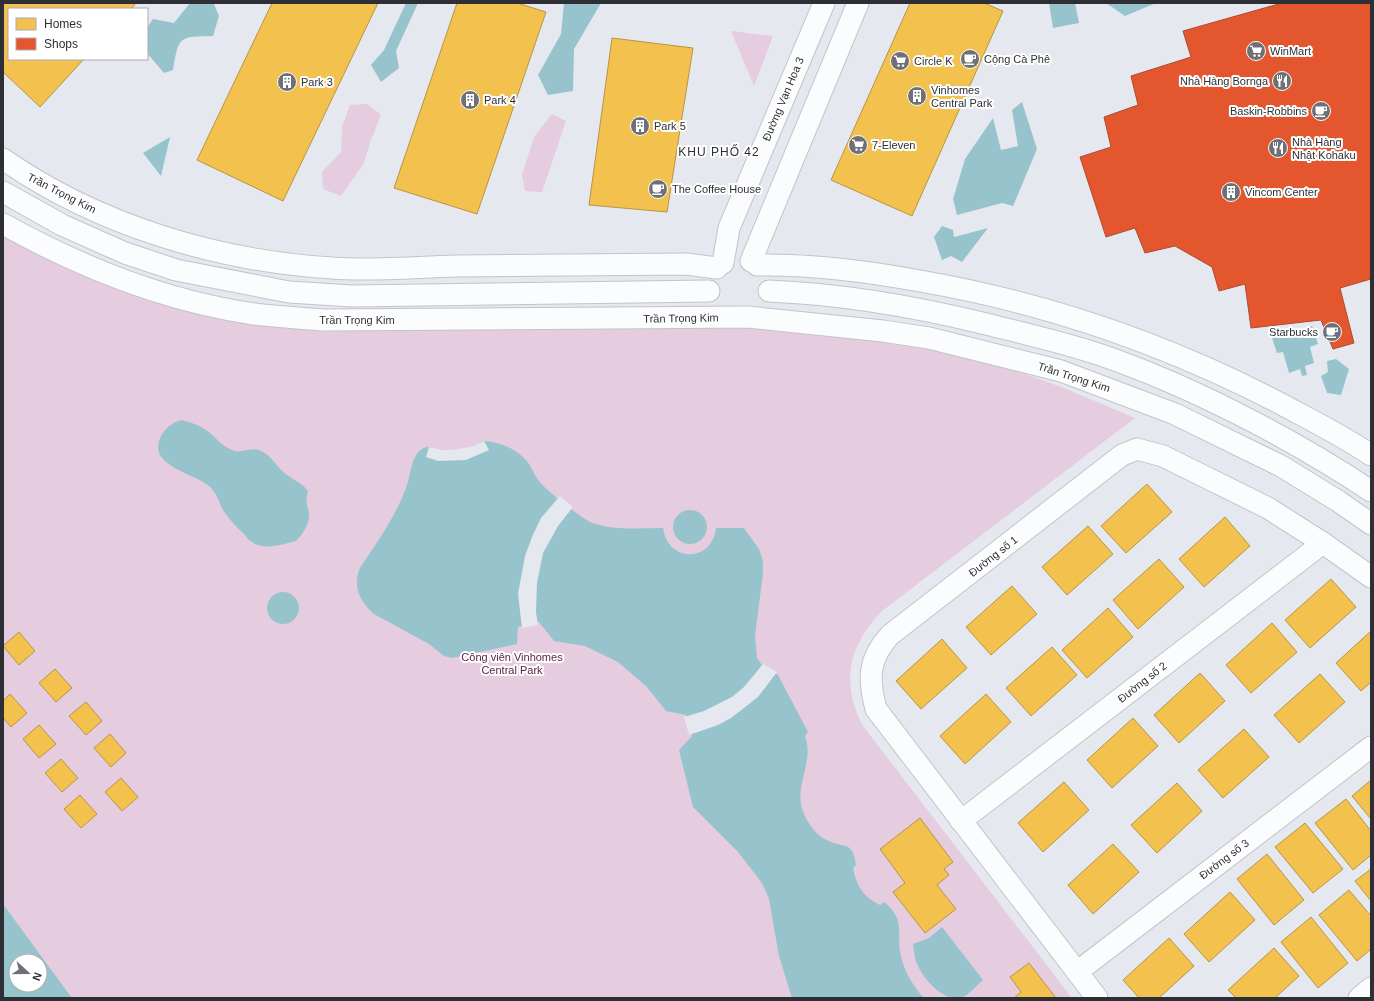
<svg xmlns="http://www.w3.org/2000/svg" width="1374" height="1001" viewBox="0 0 1374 1001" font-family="Helvetica,sans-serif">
  <rect width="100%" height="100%" fill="#e6e8ef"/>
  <g fill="#e5ccde">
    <path d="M 731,31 L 773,36 L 754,86 Z"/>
    <path d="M 367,104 L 381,115 L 371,140 L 364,163 L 341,196 L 323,189 L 322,172 L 341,152 L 342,127 L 350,105 Z"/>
    <path d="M 552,114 L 566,121 L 542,192 L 525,191 L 522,175 L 534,137 Z"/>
    <path d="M 3,234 L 27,249 L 86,277 L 134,295 L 227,318 L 288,328 L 351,329 L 742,327 L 815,331 L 888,339 L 1003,366 L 1064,388 L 1135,418 L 882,611 C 849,645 840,683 863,726 L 1072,998 L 72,998 L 3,904 Z"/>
  </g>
  <g fill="#97c3cd" fill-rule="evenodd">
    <path d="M 190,3 L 214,4 L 219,16 L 213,36 C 179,37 179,35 173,70 L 164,73 L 147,53 L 147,28 L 153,19 L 174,23 Z"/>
    <path d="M 406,3 L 418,3 L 396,51 L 399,68 L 381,82 L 371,65 L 384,50 Z"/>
    <path d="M 564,3 L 601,3 L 574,49 L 573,91 L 548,95 L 538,75 L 561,34 Z"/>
    <path d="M 1049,3 L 1075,3 L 1079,23 L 1053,28 Z"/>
    <path d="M 1106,3 L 1156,3 L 1125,16 Z"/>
    <path d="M 1022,102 L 1037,149 L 1013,206 L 1002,203 L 957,215 L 953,199 L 965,159 L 993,118 L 1001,150 L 1018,146 L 1012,110 Z"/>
    <path d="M 170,137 L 161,176 L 143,153 Z"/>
    <path d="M 942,226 L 953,230 L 954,237 L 988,228 L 962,262 L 951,256 L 942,260 L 934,237 Z"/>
    <path d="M 1312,326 L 1318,344 L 1310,347 L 1314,363 L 1305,366 L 1307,375 L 1302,376 L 1300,369 L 1289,373 L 1283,352 L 1277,353 L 1272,338 Z"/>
    <path d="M 1336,359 L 1349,369 L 1341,395 L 1327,393 L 1321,376 L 1328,372 L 1327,361 Z"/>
    <path d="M 182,420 C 192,423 202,426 210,433 C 217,439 222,446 232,450 C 241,454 250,447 259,450 C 271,454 277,468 287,475 C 294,480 303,484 308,491 C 304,506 309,505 309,516 C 309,525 302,535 296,541 C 283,544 265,551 252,542 C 248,540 246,536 243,533 C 235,526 229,519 223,510 C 219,502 216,492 209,486 C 193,472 146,466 161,436 C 166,427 173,422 182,420 Z"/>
    <path d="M 484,441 C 501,442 519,450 529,464 C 533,470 535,477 540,482 C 547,491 580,517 590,522 C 613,531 639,528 663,528 C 668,563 712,563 716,528 L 744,528 L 759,549 L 763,561 L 763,573 L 755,636 L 757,658 L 762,665 L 778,675 L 808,732 L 805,736 C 815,763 792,787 804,814 C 809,825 818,838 831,842 C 848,848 853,843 856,865 L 853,868 C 856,885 864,898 880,905 L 884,902 C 905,919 897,930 900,952 C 903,969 912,985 924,998 L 792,998 L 779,956 L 769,899 L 762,883 L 738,852 L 693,807 L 679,750 L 692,736 L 686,715 L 666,711 L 646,686 L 618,662 L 585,646 L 554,641 L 539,622 L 518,627 L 517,644 L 452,658 L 444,656 L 429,644 L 374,614 C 360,602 352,586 360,568 C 377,542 397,515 407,485 C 411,474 411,456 422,449 C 429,444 438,450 446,450 C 460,450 472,447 484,441 Z"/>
    <circle cx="690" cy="527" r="17"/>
    <circle cx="283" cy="608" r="16"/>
    <path d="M 3,904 L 72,998 L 3,998 ZM 16,961 L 40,961 L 40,985 L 16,985 Z"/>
    <path d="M 942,927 L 983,980 C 977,985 969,995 961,998 C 944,1001 926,982 919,968 C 915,961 914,953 913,944 L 929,938 Z"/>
  </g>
  <g fill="#e6e8ef">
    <path d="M 484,441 L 489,450 L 466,460 L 438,461 L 426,457 L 429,447 L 444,450 L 458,449 L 473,446 Z"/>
    <path d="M 560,496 L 573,507 L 558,526 L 543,553 L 537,583 L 536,612 L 538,625 L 522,628 L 518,594 L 525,556 L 532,537 L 541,518 Z"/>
    <path d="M 763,664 L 777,672 L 758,697 L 731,718 L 718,725 L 689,735 L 684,717 L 704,711 L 732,697 L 744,687 Z"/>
  </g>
  <g fill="#f2c14e" stroke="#b79546">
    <path d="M 3,3 L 136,3 L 131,9 L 9,9 L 9,59 L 84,59 L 40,107 L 3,72 Z"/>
    <path d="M 272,3 L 378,3 L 283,201 L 197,160 Z"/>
    <path d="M 457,3 L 517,3 L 546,12 L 477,214 L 394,188 Z"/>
    <path d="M 910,3 L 984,3 L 1003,11 L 912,216 L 831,180 Z"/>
    <path d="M 612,38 L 693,48 L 667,212 L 589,205 Z"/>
    <path d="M 1147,484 L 1172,512 L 1126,553 L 1101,526 Z"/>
    <path d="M 1225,517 L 1250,546 L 1204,587 L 1179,559 Z"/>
    <path d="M 1088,526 L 1113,554 L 1067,595 L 1042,567 Z"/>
    <path d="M 1159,559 L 1184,587 L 1138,629 L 1113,600 Z"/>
    <path d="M 1331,579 L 1356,607 L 1310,648 L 1285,620 Z"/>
    <path d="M 1012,586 L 1037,614 L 991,655 L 966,627 Z"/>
    <path d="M 1108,608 L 1133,637 L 1087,678 L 1062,650 Z"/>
    <path d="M 1272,623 L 1297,652 L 1251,693 L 1226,665 Z"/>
    <path d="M 1371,631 L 1371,682 L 1361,691 L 1336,663 Z"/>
    <path d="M 19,632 L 35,651 L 19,665 L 3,646 Z"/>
    <path d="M 942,639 L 967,668 L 921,709 L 896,681 Z"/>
    <path d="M 1052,647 L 1077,675 L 1031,716 L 1006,688 Z"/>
    <path d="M 55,669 L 72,688 L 56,702 L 39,683 Z"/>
    <path d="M 1200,673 L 1225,701 L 1179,743 L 1154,715 Z"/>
    <path d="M 1320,674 L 1345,702 L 1299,743 L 1274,715 Z"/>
    <path d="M 10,694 L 27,713 L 11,727 L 3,718 L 3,701 Z"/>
    <path d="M 986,694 L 1011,722 L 965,764 L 940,736 Z"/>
    <path d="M 86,702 L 102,721 L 86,735 L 69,716 Z"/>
    <path d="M 1133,718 L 1158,746 L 1112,788 L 1087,760 Z"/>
    <path d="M 39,725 L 56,744 L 39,758 L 23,739 Z"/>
    <path d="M 1244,729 L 1269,757 L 1223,798 L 1198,770 Z"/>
    <path d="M 110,734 L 126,753 L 111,767 L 94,748 Z"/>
    <path d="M 61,759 L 78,778 L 62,792 L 45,773 Z"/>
    <path d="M 121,778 L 138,797 L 122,811 L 105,792 Z"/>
    <path d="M 1371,780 L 1371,819 L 1352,796 Z"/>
    <path d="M 1064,782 L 1089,810 L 1043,852 L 1018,823 Z"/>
    <path d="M 1177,783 L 1202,811 L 1157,853 L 1131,825 Z"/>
    <path d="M 80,795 L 97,814 L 81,828 L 64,809 Z"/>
    <path d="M 1346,799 L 1371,831 L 1371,855 L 1353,870 L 1315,823 Z"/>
    <path d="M 920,818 L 953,862 L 944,869 L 949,875 L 937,885 L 956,909 L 925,933 L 893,892 L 905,883 L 880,849 Z"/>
    <path d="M 1305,823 L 1343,869 L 1313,893 L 1275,847 Z"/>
    <path d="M 1113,844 L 1139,872 L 1093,914 L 1068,885 Z"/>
    <path d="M 1267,854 L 1304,900 L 1274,925 L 1237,879 Z"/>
    <path d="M 1371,869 L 1371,901 L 1355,881 Z"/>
    <path d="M 1349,890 L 1371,916 L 1371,949 L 1357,961 L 1319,915 Z"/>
    <path d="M 1230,892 L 1255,920 L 1209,962 L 1184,934 Z"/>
    <path d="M 1311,917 L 1348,963 L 1318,988 L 1281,942 Z"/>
    <path d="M 1169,938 L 1194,966 L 1159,998 L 1139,998 L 1123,980 Z"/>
    <path d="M 1274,948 L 1299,976 L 1275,998 L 1236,998 L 1228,990 Z"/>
    <path d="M 1029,963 L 1056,998 L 1014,998 L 1021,992 L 1010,977 Z"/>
  </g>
  <path fill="#e4572e" stroke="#ad4b30" d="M 1282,3 L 1371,3 L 1371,279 L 1340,288 L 1354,343 L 1333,349 L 1321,320 L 1251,328 L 1245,284 L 1219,291 L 1212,267 L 1175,246 L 1145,253 L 1135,228 L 1106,237 L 1080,157 L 1111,147 L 1104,117 L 1138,105 L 1131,76 L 1191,57 L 1183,31 Z"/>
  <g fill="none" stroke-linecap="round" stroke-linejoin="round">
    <g stroke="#c2c4ca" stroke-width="23">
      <g id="minor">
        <path d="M 3,159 C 98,225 217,261 332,268 C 373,271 415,267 456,266 C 532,266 609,265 686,264 L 717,268"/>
        <path d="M 3,192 L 62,225 L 125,253 L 176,270 L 289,292 L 352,296 L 709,291"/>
        <path d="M 3,224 C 82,268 165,301 254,314 C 277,317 301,318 324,320 L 748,317 L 883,331 L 929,338 L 1061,371 L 1175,414 L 1281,466 L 1338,501 L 1371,524"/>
        <path d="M 751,261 L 858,3"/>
        <path d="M 723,263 L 729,228 L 824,3"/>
        <path d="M 757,265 C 812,264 866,271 920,281 C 1047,303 1169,345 1283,405 C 1313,421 1343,436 1371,455"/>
        <path d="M 769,291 C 841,294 912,306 982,323 C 1022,333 1062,342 1101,355 C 1191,386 1291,438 1371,491"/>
        <path d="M 961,821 L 1323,543"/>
        <path d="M 1077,972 L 1371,747"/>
        <path d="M 1097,998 L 876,709 C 868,679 868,659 890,635 L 1122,455 L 1137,449 L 1163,456 L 1268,508 L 1323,543 L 1371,577"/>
        <path d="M 1359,998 L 1371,988"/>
      </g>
    </g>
    <use href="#minor" stroke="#fbfcfd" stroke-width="21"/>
  </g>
  <defs>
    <g id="supermarket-disc" transform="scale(1)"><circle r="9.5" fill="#6e7076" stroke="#fff"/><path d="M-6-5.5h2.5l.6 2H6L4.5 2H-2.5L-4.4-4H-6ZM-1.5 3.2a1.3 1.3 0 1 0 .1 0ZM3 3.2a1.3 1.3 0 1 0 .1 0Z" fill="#fff"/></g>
    <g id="cafe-disc" transform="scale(1)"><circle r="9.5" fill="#6e7076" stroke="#fff"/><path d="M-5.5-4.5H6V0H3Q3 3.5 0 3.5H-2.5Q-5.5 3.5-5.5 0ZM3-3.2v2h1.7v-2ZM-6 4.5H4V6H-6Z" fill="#fff"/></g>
    <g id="restaurant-disc" transform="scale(1)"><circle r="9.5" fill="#6e7076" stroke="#fff"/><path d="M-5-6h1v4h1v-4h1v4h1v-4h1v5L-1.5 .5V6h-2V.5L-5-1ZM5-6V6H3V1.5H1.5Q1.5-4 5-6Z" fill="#fff"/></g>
    <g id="building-disc" transform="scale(1)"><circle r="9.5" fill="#6e7076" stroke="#fff"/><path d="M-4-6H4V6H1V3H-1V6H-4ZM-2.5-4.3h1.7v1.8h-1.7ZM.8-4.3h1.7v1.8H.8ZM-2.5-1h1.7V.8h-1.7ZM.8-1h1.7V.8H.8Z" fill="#fff"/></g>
  </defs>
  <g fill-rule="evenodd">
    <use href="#supermarket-disc" x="1256" y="51"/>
    <use href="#cafe-disc" x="970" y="59"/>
    <use href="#supermarket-disc" x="900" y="61"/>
    <use href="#restaurant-disc" x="1282" y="81"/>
    <use href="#building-disc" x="287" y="82"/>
    <use href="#building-disc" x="917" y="96"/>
    <use href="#building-disc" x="470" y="100"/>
    <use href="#cafe-disc" x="1321" y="111"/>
    <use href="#building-disc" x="640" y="126"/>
    <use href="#supermarket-disc" x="858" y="145"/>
    <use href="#restaurant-disc" x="1278" y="148"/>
    <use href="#cafe-disc" x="658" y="189"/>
    <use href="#building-disc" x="1231" y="192"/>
    <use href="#cafe-disc" x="1332" y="332"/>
  </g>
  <g text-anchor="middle" stroke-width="4" stroke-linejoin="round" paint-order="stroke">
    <g font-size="11" fill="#2e2f35" stroke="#fff" text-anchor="start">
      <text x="1270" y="55">WinMart</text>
      <text x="984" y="63">Cộng Cà Phê</text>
      <text x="914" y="65">Circle K</text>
      <text x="1268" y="85" text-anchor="end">Nhà Hàng Bornga</text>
      <text x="301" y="86">Park 3</text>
      <text x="931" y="94">Vinhomes<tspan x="931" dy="13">Central Park</tspan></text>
      <text x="484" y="104">Park 4</text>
      <text x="1307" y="115" text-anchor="end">Baskin-Robbins</text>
      <text x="654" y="130">Park 5</text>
      <text x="1292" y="146">Nhà Hàng<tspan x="1292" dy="13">Nhật Kohaku</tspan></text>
      <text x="872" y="149">7-Eleven</text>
      <text x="672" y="193">The Coffee House</text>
      <text x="1245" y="196">Vincom Center</text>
      <text x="1318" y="336" text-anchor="end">Starbucks</text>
    </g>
    <g font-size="11" fill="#2e2f35" stroke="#fff">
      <text transform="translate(783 99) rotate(-67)" y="4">Đường Vạn Hoa 3</text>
      <text transform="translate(62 193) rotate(27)" y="4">Trần Trọng Kim</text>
      <text transform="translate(681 318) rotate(-1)" y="4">Trần Trọng Kim</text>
      <text x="357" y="324">Trần Trọng Kim</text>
      <text transform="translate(1074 377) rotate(18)" y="4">Trần Trọng Kim</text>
      <text transform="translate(993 556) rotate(-38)" y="4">Đường số 1</text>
      <text transform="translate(1142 682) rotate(-38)" y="4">Đường số 2</text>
      <text transform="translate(1224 859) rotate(-37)" y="4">Đường số 3</text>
    </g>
    <g font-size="11" fill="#551d42" stroke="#fff">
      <text x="512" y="661">Công viên Vinhomes<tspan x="512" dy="13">Central Park</tspan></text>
    </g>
    <g font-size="12" letter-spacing="1" fill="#2e2f35" stroke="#fff">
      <text x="719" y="156">KHU PHỐ 42</text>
    </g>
  </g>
  <rect width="1374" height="1001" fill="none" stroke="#2e2f35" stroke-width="8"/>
  <rect x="8" y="8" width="140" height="52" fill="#ffffff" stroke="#abacae"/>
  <rect x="16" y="18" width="20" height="12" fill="#f2c14e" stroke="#abacae"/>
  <text x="44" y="28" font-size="12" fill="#2e2f35">Homes</text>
  <rect x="16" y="38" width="20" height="12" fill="#e4572e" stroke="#abacae"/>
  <text x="44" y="48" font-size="12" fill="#2e2f35">Shops</text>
  <g transform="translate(28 973) rotate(111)"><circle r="19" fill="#ffffff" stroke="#abacae"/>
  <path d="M0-3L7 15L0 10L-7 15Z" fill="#6e7076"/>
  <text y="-6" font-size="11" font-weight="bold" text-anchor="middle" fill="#2e2f35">N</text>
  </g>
</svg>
